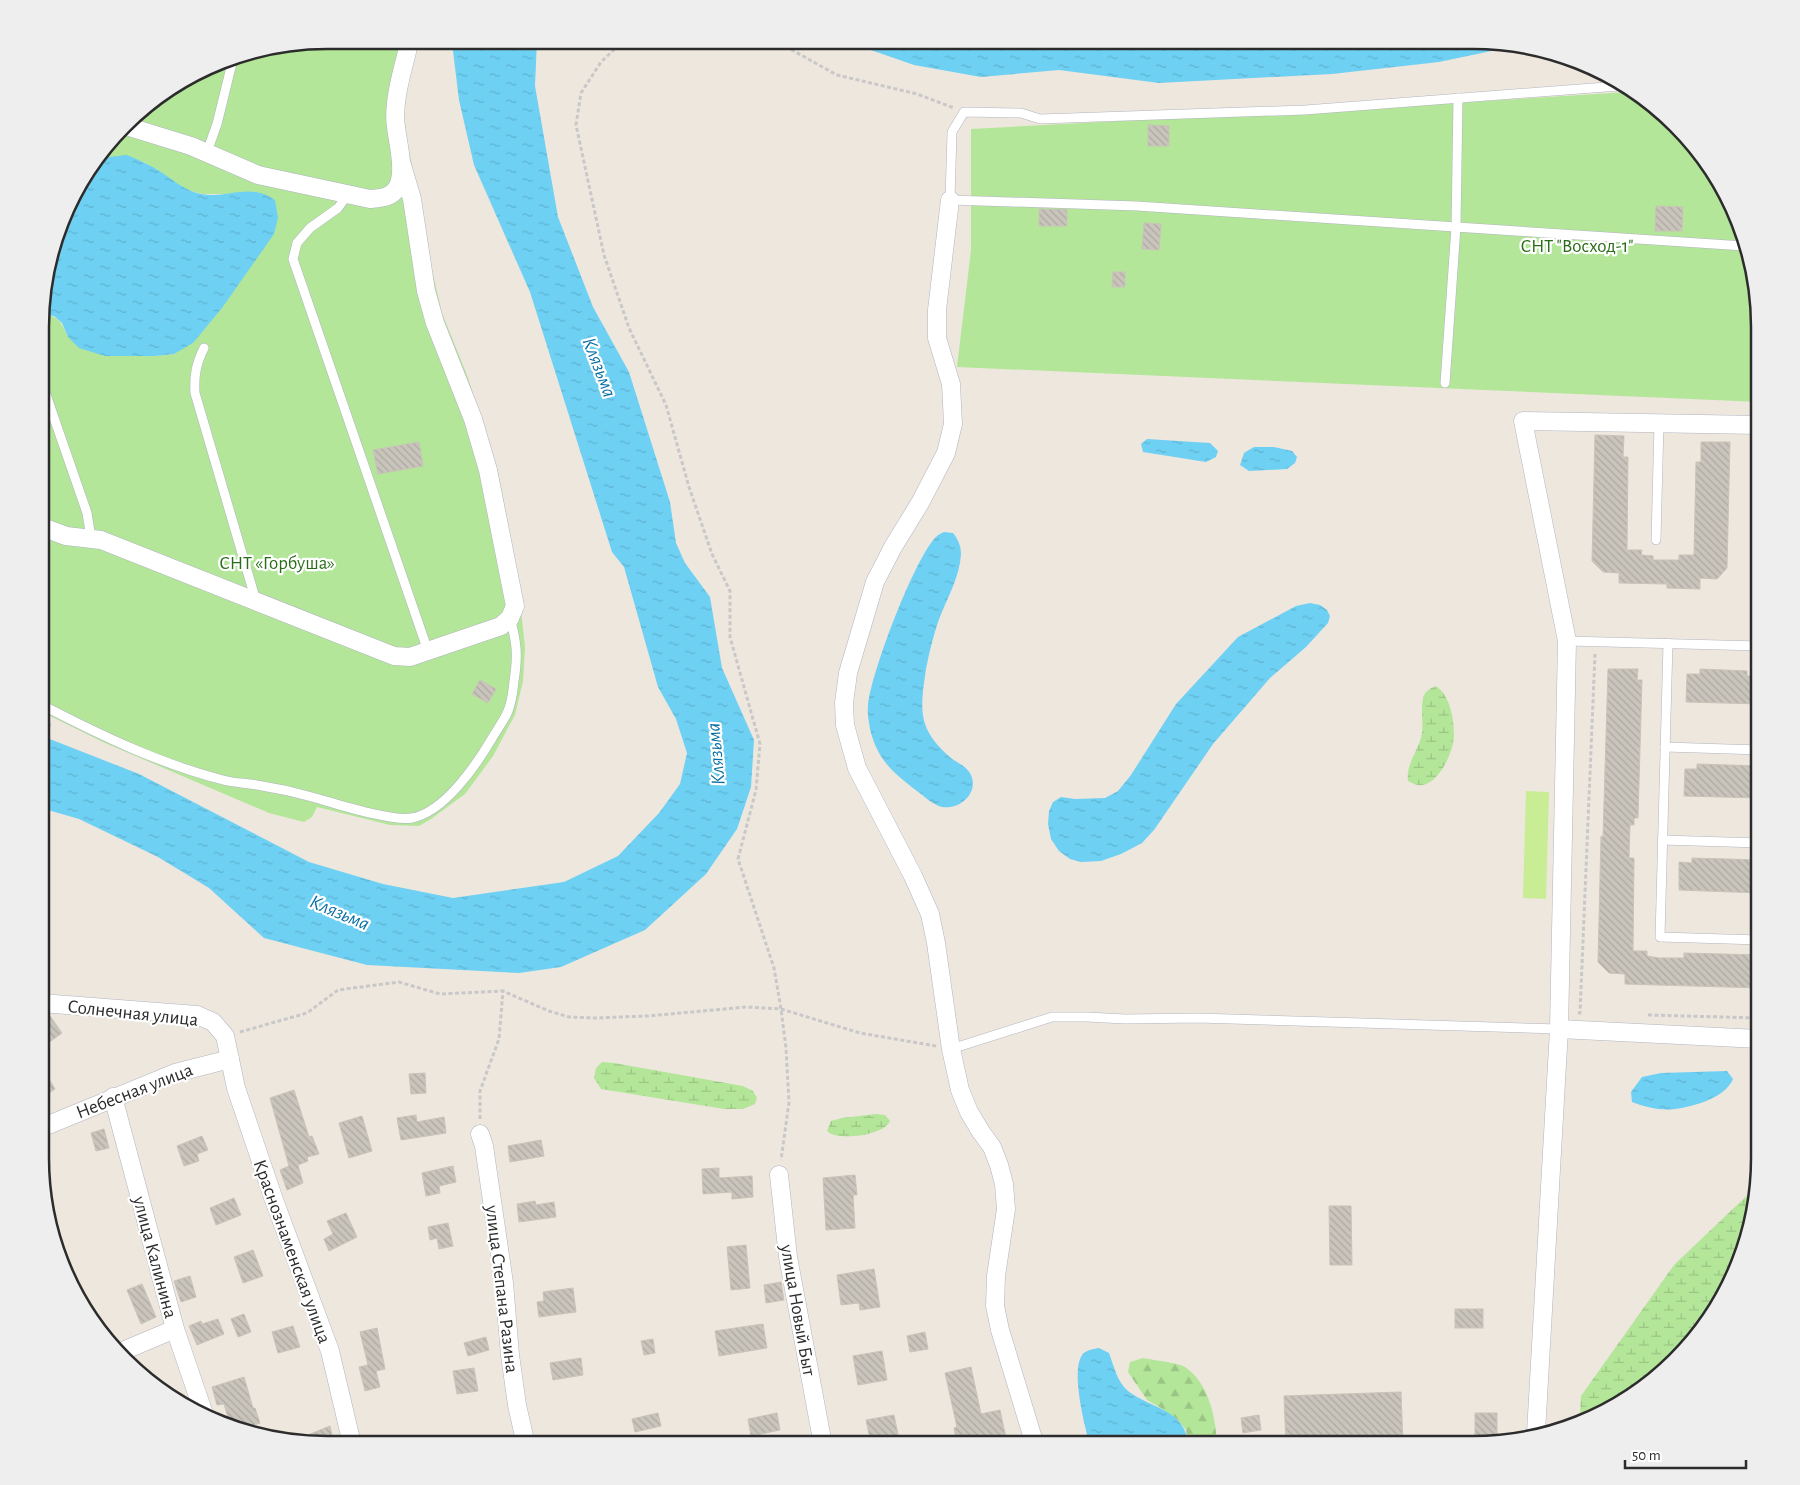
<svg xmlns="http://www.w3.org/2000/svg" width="1800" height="1485" viewBox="0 0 1800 1485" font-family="'Alegreya Sans',sans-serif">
  <defs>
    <pattern id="forest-firs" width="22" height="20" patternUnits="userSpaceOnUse" patternTransform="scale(1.25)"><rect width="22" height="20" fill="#b3e699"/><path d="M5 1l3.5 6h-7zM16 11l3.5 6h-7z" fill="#9ac584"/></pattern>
    <pattern id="wetland-marsh" width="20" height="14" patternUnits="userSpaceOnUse" patternTransform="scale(1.25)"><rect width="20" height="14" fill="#b3e699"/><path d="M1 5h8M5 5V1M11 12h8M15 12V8" fill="none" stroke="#9ac584"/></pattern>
    <pattern id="water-ripples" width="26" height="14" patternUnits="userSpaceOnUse" patternTransform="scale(1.25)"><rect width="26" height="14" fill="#6ed0f3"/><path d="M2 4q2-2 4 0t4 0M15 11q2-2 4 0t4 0" fill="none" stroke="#5fb3d0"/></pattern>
    <pattern id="building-back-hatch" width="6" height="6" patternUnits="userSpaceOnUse" patternTransform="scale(1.25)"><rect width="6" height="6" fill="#c9c5bc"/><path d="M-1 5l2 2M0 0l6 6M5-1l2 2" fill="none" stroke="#ada9a2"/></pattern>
  </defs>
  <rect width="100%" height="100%" fill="#eee7de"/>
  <path fill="url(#forest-firs)" d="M 1143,1358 C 1153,1360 1179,1363 1185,1367 C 1209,1383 1216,1418 1217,1445 L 1188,1445 L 1186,1430 L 1178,1420 L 1161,1408 L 1147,1400 L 1128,1372 L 1130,1362 Z"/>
  <g fill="url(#wetland-marsh)">
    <path d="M 1436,686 C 1450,696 1454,718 1454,735 C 1454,750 1441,779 1426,784 C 1420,787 1414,784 1408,781 C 1406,766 1415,755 1420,741 C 1425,728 1420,713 1423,699 C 1424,692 1430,688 1436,686 Z"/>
    <path d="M 602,1062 L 614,1063 L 743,1086 L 753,1091 L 757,1098 L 755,1104 L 743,1109 L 724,1109 L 601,1089 L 594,1078 L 596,1068 Z"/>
    <path d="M 876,1114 L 885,1115 L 890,1121 C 885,1135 837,1142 827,1131 L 831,1121 L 842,1118 Z"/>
    <path d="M 1757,1186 L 1738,1269 L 1676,1361 L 1586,1422 L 1580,1414 L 1581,1396 L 1674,1265 Z"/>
  </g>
  <g fill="#b3e699">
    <path d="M 326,40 L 418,40 L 408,84 L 404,114 L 407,140 L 431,266 L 442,313 L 467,375 L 498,471 L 516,566 L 525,647 L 523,681 L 515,715 L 493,756 L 465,794 L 431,819 L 419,826 L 390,825 L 317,807 L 312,817 L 304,822 L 269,813 L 105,743 L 42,712 L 42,318 L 47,315 C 60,317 63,326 68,337 L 104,356 L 155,356 L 175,354 L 223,194 L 202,194 L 184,189 L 144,162 L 109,157 L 96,162 L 138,111 L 234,55 Z"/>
    <path d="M 1628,92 L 1676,124 L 1738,216 L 1760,326 L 1760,402 L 957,367 L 971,250 L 971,129 L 1452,103 Z"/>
  </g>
  <path fill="#c8ed94" d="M 1526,791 L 1549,792 L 1546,899 L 1523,898 Z"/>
  <g fill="url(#water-ripples)">
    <path d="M 454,40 L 537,40 L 535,86 L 558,217 L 593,307 L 629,372 L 670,502 L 676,543 L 685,563 L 710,597 L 722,668 L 754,740 L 751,787 L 737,829 L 706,874 L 645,930 L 561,967 L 519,973 L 367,965 L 264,938 L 209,888 L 158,857 L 79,819 L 41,808 L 42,736 L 139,774 L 309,862 L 383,884 L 453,898 L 564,882 L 618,856 L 659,813 L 680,784 L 687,753 L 676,719 L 658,687 L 624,567 L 612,552 L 530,292 L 474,165 L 459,100 L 453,51 Z"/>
    <path d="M 842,40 L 1492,41 L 1515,46 L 1439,62 L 1332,74 L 1159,83 L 1059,70 L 981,77 L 914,65 Z"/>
    <path d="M 127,155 C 139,160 150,165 161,172 C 175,181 185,191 201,194 C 230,199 248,182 275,200 L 278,218 L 274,234 L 222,308 L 193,343 L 174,354 L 155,356 L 105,356 L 79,348 L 68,337 L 62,323 L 54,316 L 47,315 L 42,318 L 42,289 L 78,183 L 96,162 L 109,157 Z"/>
    <path d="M 1147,439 L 1210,443 L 1218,451 L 1216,457 L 1206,462 L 1143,452 L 1141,444 Z"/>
    <path d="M 1254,447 L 1274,447 L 1292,451 L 1297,457 L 1295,463 L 1287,469 L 1249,471 L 1240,465 L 1244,453 Z"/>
    <path d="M 944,532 L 953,533 C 958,539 961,546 961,554 C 960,577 946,600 938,622 C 933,637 929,653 926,669 C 920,710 917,729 951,758 C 957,763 967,766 971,775 C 979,793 960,810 942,807 C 933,805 924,796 917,791 C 893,773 877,759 870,729 C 869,722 867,713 868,707 C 869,677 916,554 937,536 C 939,534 942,533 944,532 Z"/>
    <path d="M 1310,603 L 1320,605 L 1327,610 L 1330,616 L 1328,623 L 1306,647 L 1270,678 L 1213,744 L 1154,830 L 1142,843 L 1121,854 L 1101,861 L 1081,862 L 1070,859 L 1059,851 L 1051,839 L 1048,824 L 1049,811 L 1053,802 L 1061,797 L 1075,799 L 1105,798 L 1118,791 L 1131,775 L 1176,704 L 1238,637 L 1296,606 Z"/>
    <path d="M 1727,1071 L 1733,1079 C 1725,1098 1695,1106 1675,1109 C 1661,1111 1645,1107 1632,1102 L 1631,1092 L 1642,1077 L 1661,1073 Z"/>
    <path d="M 1099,1348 L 1109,1353 C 1114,1366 1117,1382 1128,1391 C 1151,1409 1186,1409 1188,1445 L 1090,1445 C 1085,1427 1069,1366 1084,1353 C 1089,1349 1094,1349 1099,1348 Z"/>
  </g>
  <g fill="url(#building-back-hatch)" stroke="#cac3b7">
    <path d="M 1148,125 L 1169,126 L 1169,146 L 1148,146 Z"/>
    <path d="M 1656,206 L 1683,207 L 1682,231 L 1655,231 Z"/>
    <path d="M 1039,209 L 1067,210 L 1067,226 L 1039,226 Z"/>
    <path d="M 1144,223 L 1161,224 L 1159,250 L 1142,249 Z"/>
    <path d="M 1113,272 L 1125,272 L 1125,287 L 1112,287 Z"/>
    <path d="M 1595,435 L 1624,436 L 1623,457 L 1628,457 L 1627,550 L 1642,550 L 1641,555 L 1653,556 L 1653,560 L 1679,560 L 1679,555 L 1694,555 L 1696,462 L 1701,462 L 1701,442 L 1730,442 L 1727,568 L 1717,579 L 1700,578 L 1700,589 L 1667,588 L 1667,584 L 1619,583 L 1619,573 L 1603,572 L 1592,561 Z"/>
    <path d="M 419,442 L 423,466 L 378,474 L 373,450 Z"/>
    <path d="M 1608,669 L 1638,669 L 1637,680 L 1642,680 L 1638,818 L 1634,818 L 1634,825 L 1630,825 L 1629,858 L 1634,858 L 1633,951 L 1647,951 L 1647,956 L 1659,958 L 1684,958 L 1684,953 L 1760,955 L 1760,988 L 1625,984 L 1625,974 L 1609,973 L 1598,962 L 1601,836 L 1603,837 Z"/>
    <path d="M 1700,669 L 1747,671 L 1747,676 L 1760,676 L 1760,704 L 1686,702 L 1687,674 L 1700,674 Z"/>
    <path d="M 480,680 L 496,689 L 488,703 L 472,694 Z"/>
    <path d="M 1697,764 L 1760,766 L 1760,798 L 1684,796 L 1685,769 L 1697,769 Z"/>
    <path d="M 1692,858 L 1760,860 L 1760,893 L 1679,890 L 1679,862 L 1692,863 Z"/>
    <path d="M 50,1016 L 62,1033 L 41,1048 L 41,1022 Z"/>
    <path d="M 41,1066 L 55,1089 L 41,1098 Z"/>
    <path d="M 425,1073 L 426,1093 L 411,1094 L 409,1074 Z"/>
    <path d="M 294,1090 L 309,1137 L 312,1136 L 319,1154 L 307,1157 L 308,1161 L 298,1165 L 303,1183 L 287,1190 L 280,1170 L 289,1166 L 270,1098 Z"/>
    <path d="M 416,1115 L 417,1122 L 444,1117 L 446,1133 L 401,1140 L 397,1118 Z"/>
    <path d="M 362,1116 L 372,1151 L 349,1158 L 339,1123 Z"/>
    <path d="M 104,1129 L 109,1148 L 96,1151 L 91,1133 Z"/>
    <path d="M 202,1136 L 208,1150 L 197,1154 L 199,1161 L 184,1166 L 177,1146 Z"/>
    <path d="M 541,1140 L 544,1156 L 510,1162 L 508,1146 Z"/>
    <path d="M 453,1166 L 456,1182 L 439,1186 L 440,1193 L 426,1196 L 422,1173 Z"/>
    <path d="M 719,1168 L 719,1178 L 752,1176 L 753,1197 L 732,1199 L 732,1192 L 703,1194 L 702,1169 Z"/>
    <path d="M 855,1175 L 857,1195 L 853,1195 L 855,1228 L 826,1230 L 823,1178 Z"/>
    <path d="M 234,1198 L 241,1215 L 216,1225 L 210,1208 Z"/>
    <path d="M 535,1201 L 536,1205 L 554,1202 L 556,1217 L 519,1222 L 517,1204 Z"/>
    <path d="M 1329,1206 L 1351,1206 L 1352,1265 L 1330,1265 Z"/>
    <path d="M 346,1213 L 357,1237 L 329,1251 L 324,1239 L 333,1234 L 327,1221 Z"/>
    <path d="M 448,1223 L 453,1246 L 439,1249 L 437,1238 L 430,1240 L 428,1227 Z"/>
    <path d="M 746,1245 L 750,1288 L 731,1290 L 727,1247 Z"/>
    <path d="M 253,1250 L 263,1276 L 243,1283 L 234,1257 Z"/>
    <path d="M 874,1269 L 880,1307 L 860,1310 L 859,1303 L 841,1305 L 837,1275 Z"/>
    <path d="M 190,1276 L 196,1297 L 181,1302 L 174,1281 Z"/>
    <path d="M 781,1282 L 784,1300 L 766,1303 L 764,1285 Z"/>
    <path d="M 142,1284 L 156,1317 L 141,1324 L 127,1290 Z"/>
    <path d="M 573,1288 L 576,1312 L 539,1317 L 537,1302 L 544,1301 L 543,1292 Z"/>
    <rect x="1455" y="1309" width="28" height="19"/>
    <path d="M 244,1314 L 251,1332 L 238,1337 L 231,1319 Z"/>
    <path d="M 218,1319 L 224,1334 L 197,1345 L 189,1326 L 201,1321 L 202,1324 Z"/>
    <path d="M 763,1324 L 767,1348 L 719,1356 L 715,1331 Z"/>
    <path d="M 293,1326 L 300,1347 L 278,1353 L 272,1332 Z"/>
    <path d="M 377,1328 L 385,1369 L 376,1371 L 380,1387 L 365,1391 L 359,1367 L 368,1365 L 360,1332 Z"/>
    <path d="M 925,1332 L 928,1349 L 910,1352 L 907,1336 Z"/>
    <path d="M 486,1337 L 489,1350 L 468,1356 L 464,1343 Z"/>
    <path d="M 653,1339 L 655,1353 L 644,1355 L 641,1341 Z"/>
    <path d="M 882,1351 L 887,1380 L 858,1385 L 853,1356 Z"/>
    <path d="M 581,1358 L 583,1375 L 553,1380 L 550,1363 Z"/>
    <path d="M 971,1367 L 981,1414 L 1000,1410 L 1006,1438 L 982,1443 L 981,1440 L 957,1445 L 954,1428 L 957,1427 L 945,1373 Z"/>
    <path d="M 474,1368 L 478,1391 L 457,1394 L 453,1371 Z"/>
    <path d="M 244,1377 L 253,1408 L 255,1408 L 260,1423 L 243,1429 L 231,1427 L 224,1404 L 217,1405 L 212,1387 Z"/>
    <path d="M 1401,1392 L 1403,1445 L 1286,1445 L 1284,1396 Z"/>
    <path d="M 658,1413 L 661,1426 L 635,1432 L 632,1419 Z"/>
    <path d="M 777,1413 L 780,1430 L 751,1436 L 748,1419 Z"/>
    <path d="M 1475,1413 L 1497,1413 L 1497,1440 L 1475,1445 Z"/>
    <path d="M 894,1415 L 899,1439 L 871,1444 L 866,1420 Z"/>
    <path d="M 1259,1415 L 1261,1430 L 1243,1433 L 1241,1418 Z"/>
    <path d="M 330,1426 L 333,1440 L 314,1444 L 293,1441 Z"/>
  </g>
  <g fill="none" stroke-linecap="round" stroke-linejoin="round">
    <g stroke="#b2b4c0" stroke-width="10">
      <g id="lane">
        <path d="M 1619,86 L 1305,110 L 1040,119 L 1021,113 L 964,112 L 952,132 L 950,200 L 1137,206 L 1744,246"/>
        <path d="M 207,152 L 217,124 L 234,55"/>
        <path d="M 348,194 L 338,208 L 310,228 L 297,243 L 293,259 L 428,651"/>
        <path d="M 204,348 C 196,364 194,376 195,393 L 256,601"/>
        <path d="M 42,383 L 87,513 L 91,538"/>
        <path d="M 1445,383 L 1456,227 L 1458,98"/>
        <path d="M 1656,540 L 1659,423"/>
        <path d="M 1567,641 L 1760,646"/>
        <path d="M 1668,643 L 1660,937 L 1760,940"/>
        <path d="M 42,705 C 100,735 160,764 223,780 C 234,783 246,783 257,785 C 276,788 294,792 312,797 C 334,803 392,822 412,818 C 444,812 475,767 491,740 C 496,731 504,721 508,711 C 512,702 513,691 514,681 C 518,656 517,643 510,618"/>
        <path d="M 1665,747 L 1760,750"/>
        <path d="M 1662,840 L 1760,843"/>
        <path d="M 951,1049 L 1052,1017 L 1087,1017 L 1125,1019 L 1198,1018 L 1559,1029"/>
      </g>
    </g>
    <g stroke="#b2b4c0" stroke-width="19">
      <g id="street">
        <path d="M 126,126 L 191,146 L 258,175 L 370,199 C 381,198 391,198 397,188 C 406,173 398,144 396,127 C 392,102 404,65 410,40"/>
        <path d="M 950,200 L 937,310 L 937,338 L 951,384 L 953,424 L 946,453 L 920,503 L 893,547 L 875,582 L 848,673 L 844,703 L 845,725 L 857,768 L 913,876 L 930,914 L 936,943 L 951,1049 L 960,1090 L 969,1112 L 981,1132 L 992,1147 L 999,1165 L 1004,1184 L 1006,1209 L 996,1276 L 995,1306 L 1000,1330 L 1035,1445"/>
        <path d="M 42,527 L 66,536 L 101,540 L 394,656 L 410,657 L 501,626 L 510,618 L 515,606 L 488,470 L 473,419 L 435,323 L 426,291 L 412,199 L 402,165"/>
        <path d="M 41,1003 L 197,1015 L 213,1022 L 225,1036 L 236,1088 L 274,1200 L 330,1351 L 352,1444"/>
        <path d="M 1559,1029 L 1759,1039"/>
        <path d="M 113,1097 L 175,1329 L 204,1414"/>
        <path d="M 41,1128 L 175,1073 L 230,1059"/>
        <path d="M 480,1134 L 484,1146 L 504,1283 L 510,1355 L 517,1405 L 526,1445"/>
        <path d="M 779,1175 L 788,1257 L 823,1445"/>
        <path d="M 118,1353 L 175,1329"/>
        <path d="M 1536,1433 L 1559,1029 L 1567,641 L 1523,421 L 1760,425"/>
      </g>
    </g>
    <g stroke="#c8c8c8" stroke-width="3" stroke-dasharray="4 2.5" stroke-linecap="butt">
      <path d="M 624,40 L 601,62 L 581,93 L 576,125 L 604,255 L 629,328 L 666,405 L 689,487 L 712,554 L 730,591 L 730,637 L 760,744 L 756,790 L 738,859 L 774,968 L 781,1009 L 786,1048 L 789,1102 L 781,1160"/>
      <path d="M 774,40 L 837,75 L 917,94 L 954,108"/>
      <path d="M 42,723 L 51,725"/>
      <path d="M 1578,1013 L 1580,1013 L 1595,654"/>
      <path d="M 1648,1015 L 1759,1018"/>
      <path d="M 240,1032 L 307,1013 L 338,990 L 399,982 L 440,994 L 503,991 L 549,1011 L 569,1017 L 594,1018 L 648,1016 L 746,1007 L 781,1009 L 860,1033 L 936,1046"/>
      <path d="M 480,1119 L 480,1091 L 499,1039 L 503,991"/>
    </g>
    <use href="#lane" stroke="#fff" stroke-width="9"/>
    <use href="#street" stroke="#fff" stroke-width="18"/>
  </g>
  <g text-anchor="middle" stroke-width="4.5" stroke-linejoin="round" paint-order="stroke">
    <g font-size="19" fill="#2a6d18" stroke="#fff">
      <text x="1577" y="252">СНТ "Восход-1"</text>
      <text x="277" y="569">СНТ «Горбуша»</text>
    </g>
    <g font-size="19" fill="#2c2c2c" stroke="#fff">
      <text transform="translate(133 1012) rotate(6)" y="7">Солнечная улица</text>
      <text transform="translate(134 1090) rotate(-21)" y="7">Небесная улица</text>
      <text transform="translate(293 1251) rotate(70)" y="7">Краснознаменская улица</text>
      <text transform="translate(156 1257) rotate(75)" y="7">улица Калинина</text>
      <text transform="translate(503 1289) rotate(83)" y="7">улица Степана Разина</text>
      <text transform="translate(799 1310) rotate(80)" y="7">улица Новый Быт</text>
    </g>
    <g font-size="20" font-style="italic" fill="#096fa3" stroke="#fff">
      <text transform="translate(600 367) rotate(69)" y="7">Клязьма</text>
      <text transform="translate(715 754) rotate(-95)" y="7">Клязьма</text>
      <text transform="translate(340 912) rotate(23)" y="7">Клязьма</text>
    </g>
  </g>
  <path d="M0 0H1800V1485H0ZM327 49H1473A278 278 0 0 1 1751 327V1158A278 278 0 0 1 1473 1436H327A278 278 0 0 1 49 1158V327A278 278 0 0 1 327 49Z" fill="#eee" fill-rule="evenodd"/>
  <path fill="none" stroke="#2c2c2c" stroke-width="2.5" d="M327 49H1473A278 278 0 0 1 1751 327V1158A278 278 0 0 1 1473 1436H327A278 278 0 0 1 49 1158V327A278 278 0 0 1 327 49Z"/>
  <path d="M1625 1460v8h121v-8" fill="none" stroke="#2c2c2c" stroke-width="2.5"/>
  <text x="1632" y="1460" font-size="15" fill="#2c2c2c" stroke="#ffffff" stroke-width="4" paint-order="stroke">50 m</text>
</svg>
